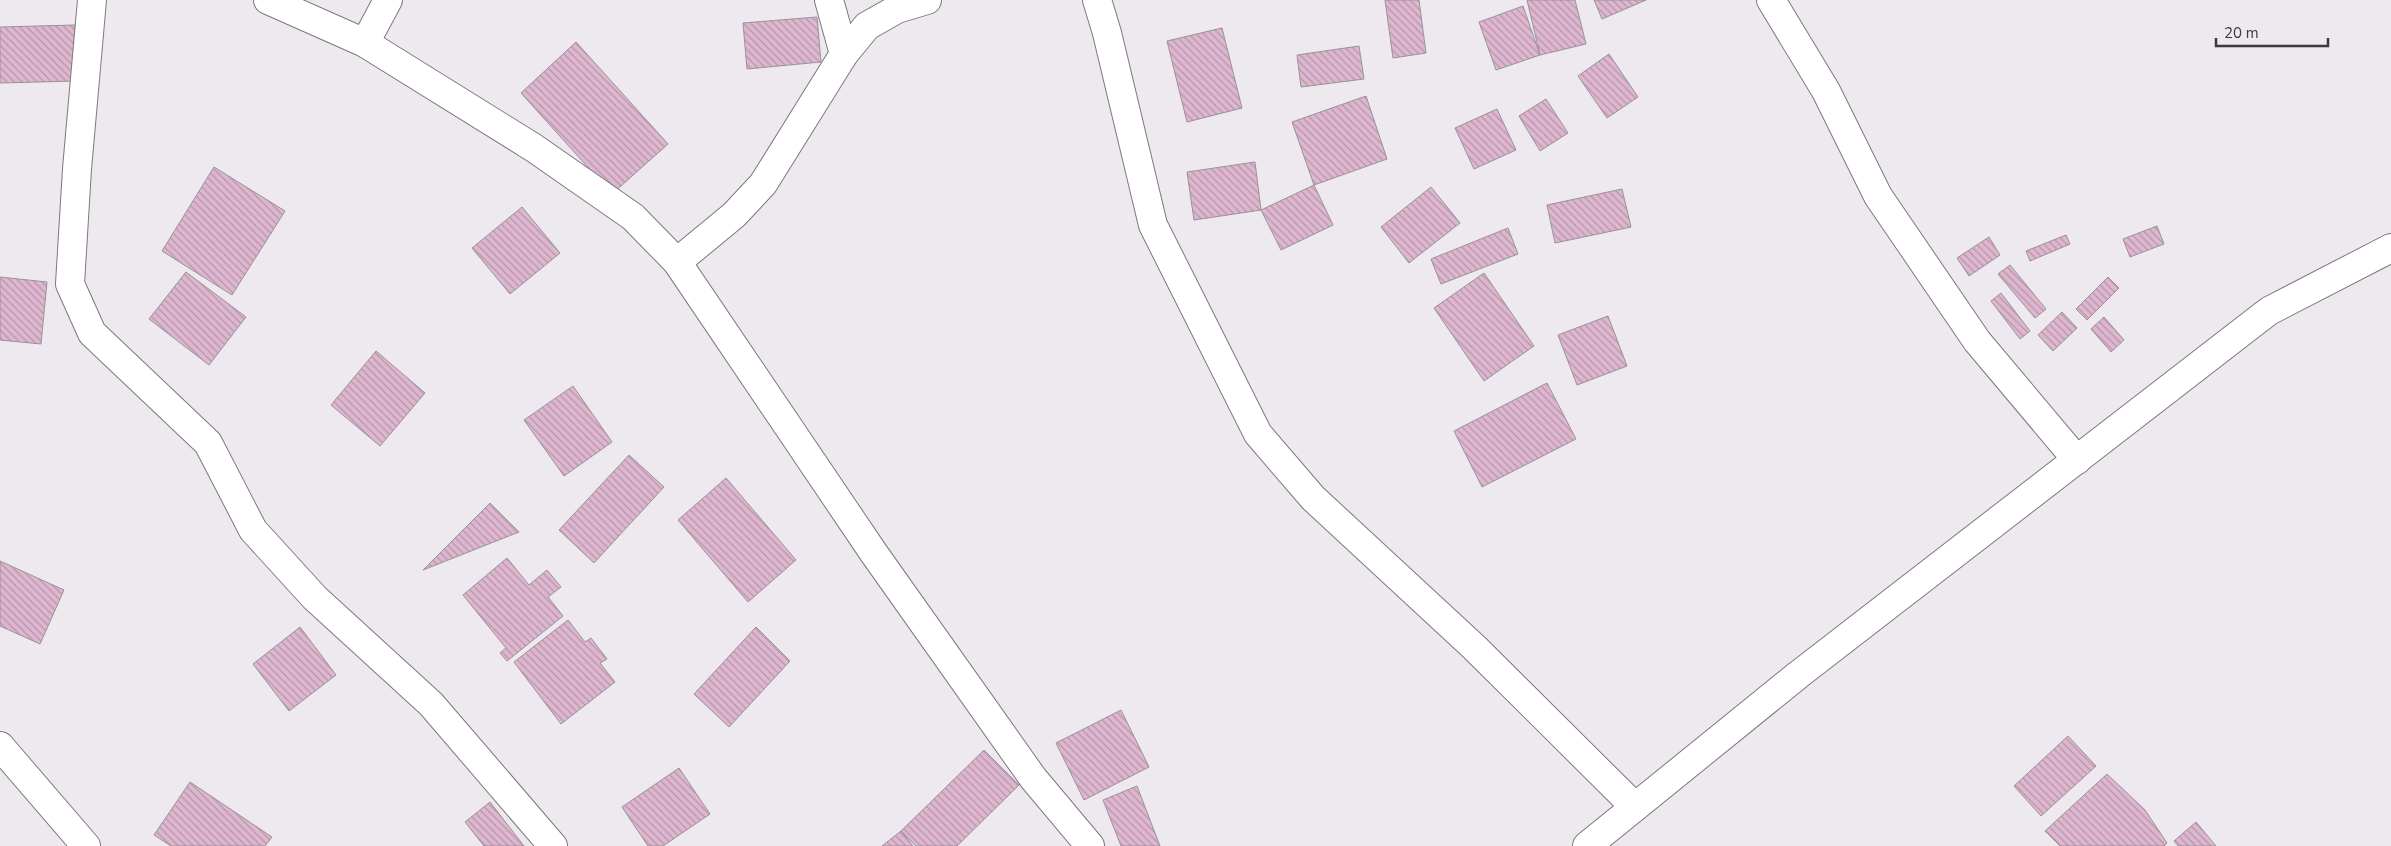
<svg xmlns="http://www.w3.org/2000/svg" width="2391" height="846" viewBox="0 0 2391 846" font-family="'Nunito Sans',sans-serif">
  <defs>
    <pattern id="building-back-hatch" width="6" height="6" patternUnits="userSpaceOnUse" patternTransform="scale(1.25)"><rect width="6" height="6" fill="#deb6cf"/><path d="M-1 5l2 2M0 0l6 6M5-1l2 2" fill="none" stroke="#b595a9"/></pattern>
  </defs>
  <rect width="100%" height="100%" fill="#ede9ee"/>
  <g fill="url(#building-back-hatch)" stroke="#989396">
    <path d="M 1385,0 L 1419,0 L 1426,53 L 1393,58 Z"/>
    <path d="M 1527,0 L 1575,0 L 1586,44 L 1540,55 Z"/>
    <path d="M 1594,0 L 1646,0 L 1602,19 Z"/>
    <path d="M 1523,6 L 1540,55 L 1496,70 L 1479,22 Z"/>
    <path d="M 817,17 L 821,62 L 747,69 L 743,23 Z"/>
    <path d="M 75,25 L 76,81 L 0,83 L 0,27 Z"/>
    <path d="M 1222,28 L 1242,108 L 1187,122 L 1167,41 Z"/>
    <path d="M 576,42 L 668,144 L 612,194 L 521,93 Z"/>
    <path d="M 1359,46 L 1364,79 L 1301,87 L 1297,55 Z"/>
    <path d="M 1609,54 L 1638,97 L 1607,118 L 1578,76 Z"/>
    <path d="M 1366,96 L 1387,159 L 1314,185 L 1292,122 Z"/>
    <path d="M 1546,99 L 1568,133 L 1540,151 L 1519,116 Z"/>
    <path d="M 1497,109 L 1516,150 L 1474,169 L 1455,128 Z"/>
    <path d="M 1255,162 L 1261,210 L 1194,220 L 1187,172 Z"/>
    <path d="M 214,167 L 285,211 L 232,295 L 162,251 Z"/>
    <path d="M 1314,185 L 1333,225 L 1281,250 L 1261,210 Z"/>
    <path d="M 1431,187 L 1460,223 L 1409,263 L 1381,227 Z"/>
    <path d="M 1622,189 L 1631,227 L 1555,243 L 1547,205 Z"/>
    <path d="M 522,207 L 560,253 L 510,294 L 472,248 Z"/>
    <path d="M 2157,226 L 2164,244 L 2130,257 L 2123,239 Z"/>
    <path d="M 1508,228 L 1518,254 L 1441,284 L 1431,259 Z"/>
    <path d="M 2066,235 L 2070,244 L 2030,261 L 2026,251 Z"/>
    <path d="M 1989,237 L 2000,255 L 1969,276 L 1957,258 Z"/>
    <path d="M 2010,265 L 2046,309 L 2035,318 L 1998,274 Z"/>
    <path d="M 186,272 L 246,317 L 209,365 L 149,319 Z"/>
    <path d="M 1484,273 L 1534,346 L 1484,381 L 1434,308 Z"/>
    <path d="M 0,277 L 47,282 L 41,344 L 0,340 Z"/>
    <path d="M 2108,277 L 2119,288 L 2087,320 L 2076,309 Z"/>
    <path d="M 2001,293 L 2030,331 L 2020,339 L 1991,301 Z"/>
    <path d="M 2062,312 L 2077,328 L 2053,351 L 2038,335 Z"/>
    <path d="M 1608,316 L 1627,366 L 1577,385 L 1558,335 Z"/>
    <path d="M 2104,317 L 2124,340 L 2111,352 L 2091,329 Z"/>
    <path d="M 376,351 L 425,393 L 380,446 L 331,405 Z"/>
    <path d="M 1547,383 L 1576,439 L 1482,487 L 1454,431 Z"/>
    <path d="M 573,386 L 612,442 L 564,476 L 524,420 Z"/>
    <path d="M 629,455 L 664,487 L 594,563 L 559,530 Z"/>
    <path d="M 726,478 L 796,560 L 748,602 L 678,520 Z"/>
    <path d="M 490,503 L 519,532 L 423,570 Z"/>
    <path d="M 507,558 L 529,585 L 547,570 L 561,587 L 548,597 L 563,616 L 507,661 L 500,653 L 506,648 L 463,595 Z"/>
    <path d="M 0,561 L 64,590 L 40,644 L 0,626 Z"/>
    <path d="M 568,620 L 585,642 L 591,638 L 607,659 L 600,663 L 615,682 L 561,724 L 514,662 Z"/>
    <path d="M 300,627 L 336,675 L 289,711 L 253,664 Z"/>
    <path d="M 756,627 L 790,661 L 729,727 L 694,694 Z"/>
    <path d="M 1121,710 L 1149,767 L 1084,800 L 1056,743 Z"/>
    <path d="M 2068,736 L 2096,766 L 2041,816 L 2014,786 Z"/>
    <path d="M 984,750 L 1019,785 L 957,846 L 916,846 L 901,831 Z"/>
    <path d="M 679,768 L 710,814 L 663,846 L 648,846 L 622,807 Z"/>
    <path d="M 2107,774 L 2145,810 L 2167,843 L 2164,846 L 2060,846 L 2045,831 Z"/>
    <path d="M 190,782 L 272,837 L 265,846 L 171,846 L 154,835 Z"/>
    <path d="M 1137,786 L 1160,846 L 1121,846 L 1103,800 Z"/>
    <path d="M 490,802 L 524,846 L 484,846 L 465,822 Z"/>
    <path d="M 2196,822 L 2216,846 L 2178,846 L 2174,841 Z"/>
    <path d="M 901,831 L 913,846 L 882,846 Z"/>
  </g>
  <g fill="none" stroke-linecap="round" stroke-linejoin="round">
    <g stroke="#7c797d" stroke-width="30">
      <g id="minor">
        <path d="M 92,0 L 77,169 L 70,284 L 92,333 L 208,443 L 253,530 L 315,598 L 431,704 L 553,846"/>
        <path d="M 268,0 L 365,43 L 534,148 L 633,217 L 677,262 L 873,552 L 1033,778 L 1090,846"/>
        <path d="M 829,0 L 844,54"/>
        <path d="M 1097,0 L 1107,33 L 1153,225 L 1258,434 L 1313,498 L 1475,648 L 1635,807"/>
        <path d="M 1771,0 L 1826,91 L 1878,196 L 1977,341 L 2077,460"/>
        <path d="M 365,43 L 388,0"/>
        <path d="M 677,262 L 734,215 L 763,184 L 844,54 L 867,26 L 897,9 L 927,0"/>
        <path d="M 0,746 L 86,846"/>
        <path d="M 1587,846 L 1798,675 L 2269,311 L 2391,248"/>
      </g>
    </g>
    <use href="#minor" stroke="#fff" stroke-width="28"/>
  </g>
  <path d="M2216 38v8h112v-8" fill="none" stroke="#3b3a3c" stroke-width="2.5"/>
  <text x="2224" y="38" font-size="15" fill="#3b3a3c" stroke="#ede9ee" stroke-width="4" paint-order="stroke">20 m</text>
</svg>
